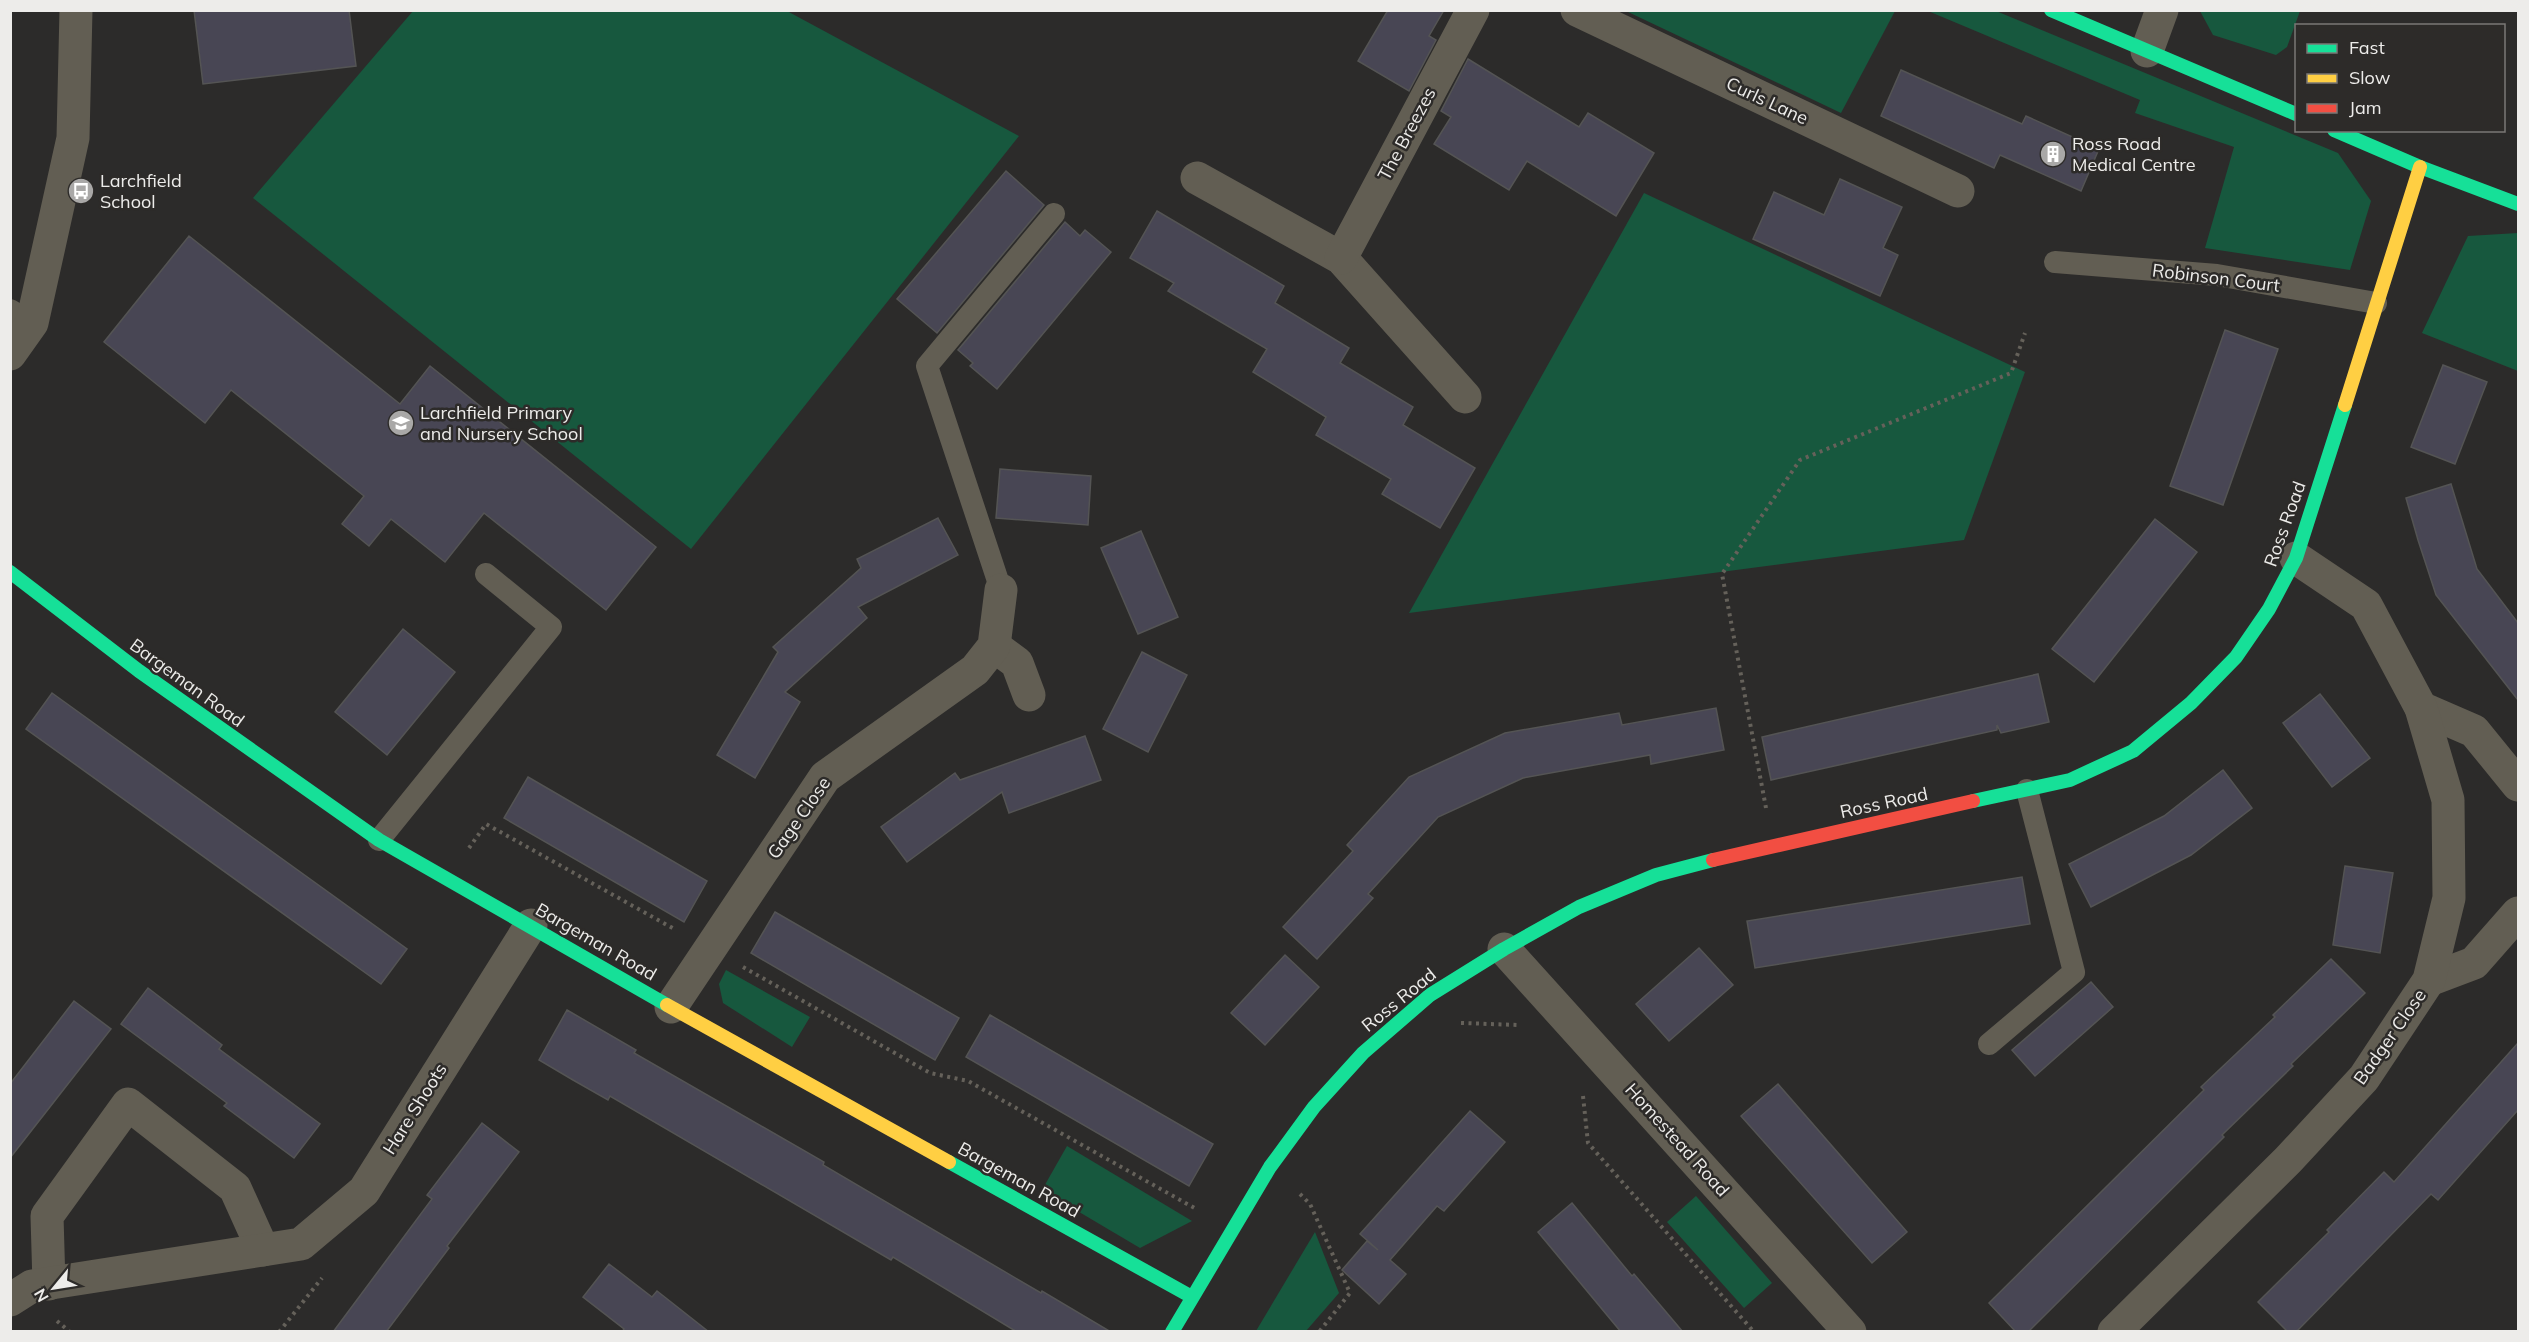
<svg xmlns="http://www.w3.org/2000/svg" width="2529" height="1342" viewBox="0 0 2529 1342" font-family="Mulish,sans-serif">
  <rect width="100%" height="100%" fill="#2c2b2a"/>
  <g fill="#17583e">
    <path d="M 413,11 L 787,11 L 1019,136 L 691,549 L 253,198 Z"/>
    <path d="M 1626,11 L 1895,11 L 1841,113 Z"/>
    <path d="M 1928,11 L 1996,11 L 2338,153 L 2371,201 L 2350,270 L 2205,248 L 2234,147 L 2135,113 L 2140,100 Z"/>
    <path d="M 2200,11 L 2300,11 L 2287,47 L 2276,55 L 2213,35 Z"/>
    <path d="M 1644,193 L 2025,372 L 1964,540 L 1409,613 Z"/>
    <path d="M 2518,233 L 2518,371 L 2422,333 L 2468,236 Z"/>
    <path d="M 726,970 L 810,1017 L 792,1047 L 723,1003 L 719,984 Z"/>
    <path d="M 1067,1146 L 1192,1221 L 1140,1248 L 1042,1190 Z"/>
    <path d="M 1696,1196 L 1772,1283 L 1744,1308 L 1667,1222 Z"/>
    <path d="M 1315,1232 L 1339,1293 L 1306,1331 L 1256,1331 Z"/>
  </g>
  <g fill="#484654" stroke="#545454" stroke-width="1.5">
    <path d="M 194,10 L 349,10 L 356,66 L 203,84 Z"/>
    <path d="M 1388,10 L 1444,10 L 1429,36 L 1436,40 L 1409,91 L 1358,61 Z"/>
    <path d="M 1468,59 L 1579,127 L 1588,113 L 1654,153 L 1616,216 L 1527,161 L 1509,190 L 1434,144 L 1451,117 L 1441,111 Z"/>
    <path d="M 1901,70 L 2022,124 L 2026,116 L 2099,149 L 2081,191 L 2000,155 L 1994,168 L 1881,116 Z"/>
    <path d="M 1006,171 L 1044,205 L 937,333 L 897,299 Z"/>
    <path d="M 1840,179 L 1902,207 L 1883,248 L 1898,255 L 1880,296 L 1753,239 L 1774,192 L 1824,215 Z"/>
    <path d="M 1157,211 L 1284,286 L 1275,303 L 1349,348 L 1340,363 L 1413,407 L 1403,425 L 1475,468 L 1440,528 L 1382,494 L 1391,479 L 1316,435 L 1326,417 L 1253,372 L 1267,349 L 1168,291 L 1174,283 L 1130,258 Z"/>
    <path d="M 1065,222 L 1080,236 L 1085,230 L 1111,252 L 997,389 L 970,366 L 973,363 L 958,350 Z"/>
    <path d="M 189,236 L 400,404 L 430,366 L 656,547 L 606,610 L 484,513 L 445,562 L 391,519 L 369,546 L 342,524 L 364,496 L 231,390 L 205,423 L 104,342 Z"/>
    <path d="M 2225,330 L 2278,349 L 2223,505 L 2170,486 Z"/>
    <path d="M 2443,365 L 2487,382 L 2455,464 L 2411,447 Z"/>
    <path d="M 1000,469 L 1091,476 L 1088,525 L 996,518 Z"/>
    <path d="M 2451,484 L 2477,569 L 2518,623 L 2518,700 L 2436,595 L 2418,540 L 2406,498 Z"/>
    <path d="M 938,518 L 958,555 L 858,607 L 867,618 L 785,692 L 800,702 L 755,778 L 717,755 L 778,652 L 773,647 L 861,568 L 857,559 Z"/>
    <path d="M 2155,519 L 2197,552 L 2094,682 L 2052,649 Z"/>
    <path d="M 1141,531 L 1178,617 L 1138,634 L 1101,548 Z"/>
    <path d="M 403,629 L 455,672 L 387,755 L 335,712 Z"/>
    <path d="M 1142,652 L 1187,675 L 1148,752 L 1103,729 Z"/>
    <path d="M 2038,674 L 2049,722 L 2001,733 L 1997,725 L 1997,730 L 1771,780 L 1762,737 Z"/>
    <path d="M 52,693 L 407,949 L 381,984 L 26,729 Z"/>
    <path d="M 2320,694 L 2370,758 L 2332,787 L 2283,723 Z"/>
    <path d="M 1716,708 L 1724,750 L 1651,764 L 1650,755 L 1523,778 L 1438,817 L 1368,894 L 1373,898 L 1317,959 L 1283,927 L 1353,851 L 1347,845 L 1409,777 L 1505,733 L 1619,713 L 1622,725 Z"/>
    <path d="M 1085,736 L 1101,780 L 1009,813 L 1002,792 L 907,862 L 881,827 L 955,773 L 960,780 Z"/>
    <path d="M 2223,770 L 2252,808 L 2191,855 L 2091,907 L 2069,864 L 2164,816 Z"/>
    <path d="M 528,777 L 707,881 L 684,922 L 504,818 Z"/>
    <path d="M 2345,866 L 2393,873 L 2380,953 L 2333,945 Z"/>
    <path d="M 2022,877 L 2030,924 L 1755,968 L 1747,921 Z"/>
    <path d="M 775,912 L 959,1018 L 935,1060 L 751,953 Z"/>
    <path d="M 1699,948 L 1733,985 L 1669,1041 L 1636,1004 Z"/>
    <path d="M 1285,955 L 1319,987 L 1265,1045 L 1231,1013 Z"/>
    <path d="M 2331,959 L 2365,993 L 2291,1064 L 2293,1066 L 2222,1135 L 2224,1137 L 2028,1332 L 2016,1332 L 1989,1303 L 2204,1090 L 2201,1087 L 2275,1017 L 2273,1015 Z"/>
    <path d="M 2091,982 L 2113,1007 L 2035,1076 L 2012,1050 Z"/>
    <path d="M 148,988 L 222,1045 L 219,1049 L 320,1124 L 294,1158 L 224,1106 L 227,1103 L 121,1024 Z"/>
    <path d="M 74,1001 L 111,1029 L 10,1158 L 10,1084 Z"/>
    <path d="M 567,1010 L 636,1050 L 634,1053 L 824,1162 L 823,1165 L 1041,1293 L 1042,1291 L 1111,1332 L 1017,1332 L 893,1257 L 891,1260 L 610,1096 L 608,1100 L 573,1080 L 539,1060 Z"/>
    <path d="M 990,1015 L 1213,1144 L 1189,1186 L 966,1057 Z"/>
    <path d="M 2518,1043 L 2518,1110 L 2438,1200 L 2431,1194 L 2296,1332 L 2288,1332 L 2258,1302 L 2329,1232 L 2327,1230 L 2384,1172 L 2394,1182 Z"/>
    <path d="M 1778,1084 L 1907,1232 L 1872,1263 L 1741,1116 Z"/>
    <path d="M 1470,1111 L 1505,1142 L 1444,1211 L 1437,1206 L 1390,1260 L 1406,1274 L 1379,1304 L 1342,1270 L 1367,1241 L 1378,1250 L 1360,1234 Z"/>
    <path d="M 482,1123 L 519,1152 L 447,1246 L 449,1248 L 386,1332 L 333,1332 L 432,1199 L 427,1195 Z"/>
    <path d="M 1572,1203 L 1632,1276 L 1634,1274 L 1683,1332 L 1621,1332 L 1538,1232 Z"/>
    <path d="M 609,1264 L 652,1297 L 657,1291 L 709,1332 L 622,1332 L 624,1329 L 583,1297 Z"/>
  </g>
  <g fill="none" stroke-linecap="round" stroke-linejoin="round">
    <g stroke="#65615a" stroke-width="4" stroke-dasharray="3 4.5" stroke-linecap="butt">
      <path d="M 1766,808 L 1722,574 L 1800,460 L 2011,373 L 2025,333"/>
      <path d="M 469,848 L 486,824 L 676,930"/>
      <path d="M 743,967 L 930,1073 L 968,1081 L 1198,1210"/>
      <path d="M 1461,1023 L 1519,1025"/>
      <path d="M 1583,1096 L 1588,1143 L 1754,1332"/>
      <path d="M 1300,1194 L 1310,1204 L 1350,1293 L 1319,1332"/>
      <path d="M 57,1321 L 70,1332"/>
      <path d="M 279,1332 L 322,1278"/>
    </g>
    <g stroke="#625e53" stroke-width="22">
      <path d="M 2055,262 L 2217,275 L 2376,303"/>
      <path d="M 10,310 L 32,323"/>
      <path d="M 1001,590 L 927,366 L 1054,214"/>
      <path d="M 379,840 L 551,627 L 486,574"/>
      <path d="M 1989,1044 L 2074,972 L 2027,790"/>
    </g>
    <g stroke="#625e53" stroke-width="33">
      <path d="M 1577,10 L 1958,191"/>
      <path d="M 2147,51 L 2162,10"/>
      <path d="M 1197,178 L 1341,258 L 1465,397"/>
      <path d="M 1341,258 L 1473,10"/>
      <path d="M 10,354 L 32,323 L 73,138 L 76,10"/>
      <path d="M 994,646 L 1017,663 L 1029,695"/>
      <path d="M 2421,708 L 2474,731 L 2518,785"/>
      <path d="M 1504,949 L 1850,1332"/>
      <path d="M 2429,980 L 2474,963 L 2518,913"/>
      <path d="M 671,1007 L 825,777 L 975,670 L 994,646 L 1001,590"/>
      <path d="M 49,1284 L 47,1216 L 128,1104 L 235,1188 L 263,1250"/>
      <path d="M 10,1300 L 32,1286 L 301,1244 L 364,1191 L 531,925"/>
      <path d="M 2114,1332 L 2288,1160 L 2364,1078 L 2429,980 L 2449,898 L 2448,800 L 2421,708 L 2366,605 L 2296,558"/>
    </g>
    <g stroke="#16e098" stroke-width="14">
      <path d="M 2051,10 L 2296,114"/>
      <path d="M 2334,130 L 2420,167 L 2518,204"/>
      <path d="M 10,572 L 139,671 L 379,840 L 667,1005"/>
      <path d="M 1973,801 L 2070,780 L 2133,751 L 2191,703 L 2236,657 L 2269,609 L 2296,558 L 2345,405"/>
      <path d="M 949,1162 L 1192,1297"/>
      <path d="M 1172,1332 L 1270,1167 L 1314,1107 L 1363,1053 L 1430,995 L 1504,949 L 1579,907 L 1656,875 L 1713,860"/>
    </g>
    <g stroke="#ffcf43" stroke-width="14">
      <path d="M 2345,405 L 2420,167"/>
      <path d="M 667,1005 L 949,1162"/>
    </g>
    <path stroke="#f24e42" stroke-width="14" d="M 1713,860 L 1973,801"/>
  </g>
  <defs>
    <g id="building-disc" transform="scale(1.35)"><circle r="9.5" fill="#a9a8a7" stroke="#2d2b29"/><path d="M-4-6H4V6H1V3H-1V6H-4ZM-2.5-4.3h1.7v1.8h-1.7ZM.8-4.3h1.7v1.8H.8ZM-2.5-1h1.7V.8h-1.7ZM.8-1h1.7V.8H.8Z" fill="#fff"/></g>
    <g id="bus-disc" transform="scale(1.35)"><circle r="9.5" fill="#a9a8a7" stroke="#2d2b29"/><path d="M-5-6H5V4H4V6H2V4H-2V6H-4V4H-5ZM-3.5-4V0h7V-4ZM-3.5 1.2v1.5H-2V1.2ZM2 1.2v1.5H3.5V1.2Z" fill="#fff"/></g>
    <g id="school-disc" transform="scale(1.35)"><circle r="9.5" fill="#a9a8a7" stroke="#2d2b29"/><path d="M0-5L7-2L0 1L-7-2ZM-4 1L0 2.5L4 1V4Q0 6-4 4Z" fill="#fff"/></g>
  </defs>
  <g fill-rule="evenodd">
    <use href="#building-disc" x="2053" y="154"/>
    <use href="#bus-disc" x="81" y="191"/>
    <use href="#school-disc" x="401" y="423"/>
  </g>
  <g text-anchor="middle" stroke-width="5" stroke-linejoin="round" paint-order="stroke">
    <g font-size="18" fill="#edecea" stroke="#2d2b29">
      <text transform="translate(1767 101) rotate(25)" y="6">Curls Lane</text>
      <text transform="translate(1407 134) rotate(-62)" y="6">The Breezes</text>
      <text transform="translate(2216 278) rotate(7)" y="6">Robinson Court</text>
      <text transform="translate(2285 524) rotate(-70)" y="6">Ross Road</text>
      <text transform="translate(187 683) rotate(36)" y="6">Bargeman Road</text>
      <text transform="translate(1884 803) rotate(-12)" y="6">Ross Road</text>
      <text transform="translate(799 818) rotate(-55)" y="6">Gage Close</text>
      <text transform="translate(596 942) rotate(30)" y="6">Bargeman Road</text>
      <text transform="translate(1399 1000) rotate(-39)" y="6">Ross Road</text>
      <text transform="translate(2390 1037) rotate(-55)" y="6">Badger Close</text>
      <text transform="translate(415 1109) rotate(-58)" y="6">Hare Shoots</text>
      <text transform="translate(1677 1140) rotate(48)" y="6">Homestead Road</text>
      <text transform="translate(1019 1180) rotate(29)" y="6">Bargeman Road</text>
    </g>
    <g font-size="18" fill="#edecea" stroke="#2d2b29" text-anchor="start">
      <text x="2072" y="150">Ross Road<tspan x="2072" dy="21">Medical Centre</tspan></text>
      <text x="100" y="187">Larchfield<tspan x="100" dy="21">School</tspan></text>
      <text x="420" y="419">Larchfield Primary<tspan x="420" dy="21">and Nursery School</tspan></text>
    </g>
  </g>
  <rect width="2529" height="1342" fill="none" stroke="#edecea" stroke-width="24"/>
  <rect x="2295" y="24" width="210" height="108" fill="#2d2b29" stroke="#7a7876" stroke-width="1.5"/>
  <rect x="2307" y="44" width="30" height="9" fill="#16e098" stroke="#7a7876" stroke-width="1.5"/>
  <text x="2349" y="54" font-size="18" fill="#edecea">Fast</text>
  <rect x="2307" y="74" width="30" height="9" fill="#ffcf43" stroke="#7a7876" stroke-width="1.5"/>
  <text x="2349" y="84" font-size="18" fill="#edecea">Slow</text>
  <rect x="2307" y="104" width="30" height="9" fill="#f24e42" stroke="#7a7876" stroke-width="1.5"/>
  <text x="2349" y="114" font-size="18" fill="#edecea">Jam</text>
  <g transform="translate(54 1288) rotate(240)" stroke="#2d2b29" stroke-width="4.5" paint-order="stroke">
  <path d="M0-4.5L10 22L0 15L-10 22Z" fill="#edecea"/>
  <text y="-9" font-size="16" font-weight="bold" text-anchor="middle" fill="#edecea">N</text>
  </g>
</svg>
